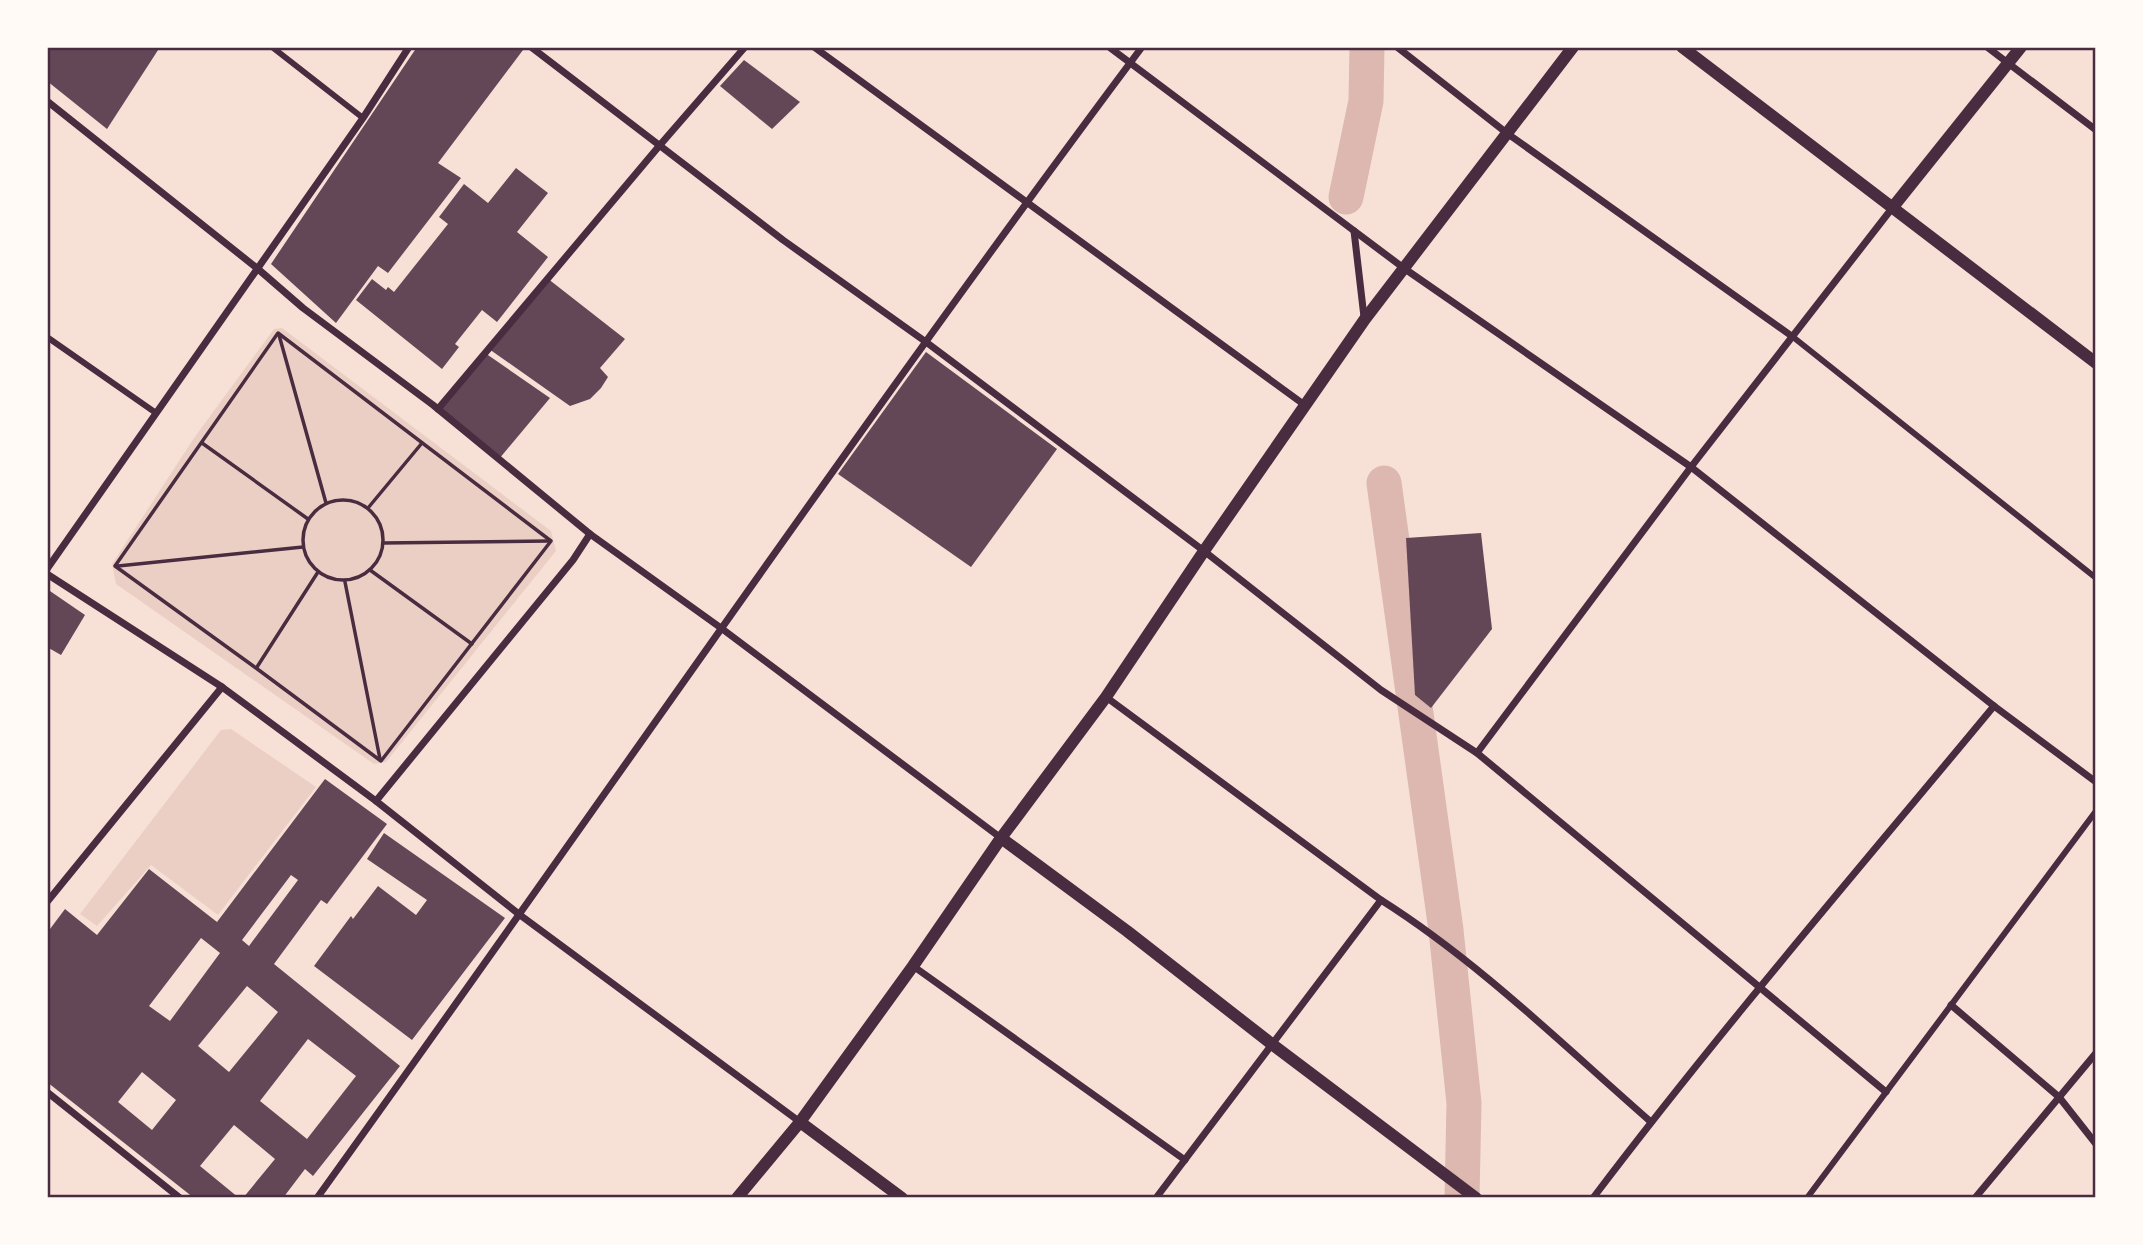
<svg xmlns="http://www.w3.org/2000/svg" width="2143" height="1245" viewBox="0 0 2143 1245" font-family="Figtree,sans-serif">
  <rect width="100%" height="100%" fill="#f7e1d7"/>
  <g fill="#ebcfc5">
    <path d="M 282,328 L 551,531 L 556,551 L 386,762 L 374,764 L 116,584 L 112,564 L 194,438 L 274,329 Z"/>
    <path d="M 231,729 L 316,787 L 218,915 L 151,865 L 97,926 L 80,914 L 221,730 Z"/>
  </g>
  <g fill="none" stroke-linecap="round" stroke-linejoin="round">
    <g stroke="#dcb8b0" stroke-width="35">
      <path d="M 1346,197 L 1366,101 L 1367,47"/>
      <path d="M 1384,483 L 1446,930 L 1464,1103 L 1462,1198"/>
    </g>
  </g>
  <g fill="#644757" fill-rule="evenodd">
    <path d="M 47,47 L 160,47 L 107,129 L 47,81 Z"/>
    <path d="M 417,47 L 519,47 L 523,50 L 438,163 L 461,178 L 388,273 L 378,266 L 336,323 L 271,264 Z"/>
    <path d="M 744,60 L 800,102 L 772,129 L 720,86 Z"/>
    <path d="M 516,168 L 548,193 L 517,232 L 548,257 L 497,322 L 482,310 L 455,344 L 459,347 L 442,369 L 356,300 L 372,279 L 386,290 L 388,287 L 394,292 L 448,224 L 439,217 L 464,184 L 488,203 Z"/>
    <path d="M 547,278 L 625,339 L 600,368 L 608,377 L 601,388 L 590,399 L 570,406 L 489,349 Z"/>
    <path d="M 926,352 L 1057,449 L 971,567 L 838,474 Z"/>
    <path d="M 485,353 L 550,398 L 499,459 L 438,409 Z"/>
    <path d="M 1481,533 L 1492,629 L 1431,708 L 1415,695 L 1406,538 Z"/>
    <path d="M 47,589 L 85,615 L 61,655 L 47,647 Z"/>
    <path d="M 325,779 L 387,824 L 327,904 L 321,900 L 274,964 L 400,1066 L 313,1176 L 305,1169 L 283,1198 L 243,1198 L 275,1159 L 234,1125 L 200,1166 L 239,1198 L 194,1198 L 47,1082 L 47,933 L 65,909 L 97,935 L 149,869 L 217,922 ZM 291,875 L 298,880 L 249,946 L 242,940 ZM 201,938 L 220,953 L 170,1021 L 149,1006 ZM 247,986 L 278,1012 L 229,1072 L 198,1046 ZM 308,1039 L 356,1076 L 307,1139 L 260,1101 ZM 142,1072 L 176,1100 L 152,1130 L 118,1102 Z"/>
    <path d="M 384,833 L 505,918 L 412,1040 L 314,966 L 351,916 L 353,919 L 378,886 L 416,915 L 427,900 L 367,859 Z"/>
  </g>
  <g fill="none" stroke-linecap="round" stroke-linejoin="round">
    <g stroke="#4a2c40" stroke-width="3.5">
      <path d="M 278,333 L 551,541 L 381,761 L 256,668 L 115,566 Z"/>
      <path d="M 279,335 L 326,503"/>
      <path d="M 202,443 L 308,519"/>
      <circle cx="343" cy="540" r="40"/>
      <path d="M 368,508 L 422,443"/>
      <path d="M 383,543 L 549,541"/>
      <path d="M 118,566 L 303,547"/>
      <path d="M 370,570 L 472,644"/>
      <path d="M 345,582 L 380,759"/>
      <path d="M 257,667 L 318,572"/>
    </g>
    <g stroke="#4a2c40" stroke-width="6">
      <path d="M 272,47 L 363,118"/>
      <path d="M 47,337 L 156,413"/>
      <path d="M 1793,337 L 2096,578"/>
      <path d="M 1807,1198 L 2096,811"/>
    </g>
    <g stroke="#4a2c40" stroke-width="7">
      <path d="M 531,47 L 783,240 L 926,342 L 1204,551 L 1381,690 L 1477,753 L 1886,1092"/>
      <path d="M 814,47 L 1306,406"/>
      <path d="M 1109,47 L 1405,269 L 1691,467 L 1994,706 L 2096,782"/>
      <path d="M 1397,47 L 1508,134 L 1793,337"/>
      <path d="M 1987,47 L 2096,130"/>
      <path d="M 47,101 L 258,269 L 303,308 L 433,405 L 590,534 L 721,628 L 1001,838"/>
      <path d="M 1354,231 L 1364,317"/>
      <path d="M 438,409 L 660,145 L 745,47"/>
      <path d="M 47,569 L 363,118 L 409,47"/>
      <path d="M 47,574 L 222,687 L 376,801 L 520,915 L 800,1122"/>
      <path d="M 1106,697 L 1381,900 C 1479,962 1564,1046 1651,1122"/>
      <path d="M 1477,753 L 1691,467 L 1893,207"/>
      <path d="M 376,801 L 573,560 L 590,534"/>
      <path d="M 47,902 L 222,687"/>
      <path d="M 913,966 L 1185,1160"/>
      <path d="M 1951,1005 L 2059,1097 L 2096,1144"/>
      <path d="M 47,1092 L 180,1198"/>
      <path d="M 317,1198 C 593,815 859,425 1142,47"/>
      <path d="M 1156,1198 L 1381,900"/>
      <path d="M 1593,1198 C 1721,1029 1859,869 1994,706"/>
      <path d="M 1975,1198 L 2096,1053"/>
    </g>
    <g stroke="#4a2c40" stroke-width="12">
      <path d="M 1682,47 L 2096,363"/>
      <path d="M 1893,207 L 2021,47"/>
      <path d="M 1001,838 L 1127,931 L 1273,1045 L 1476,1198"/>
      <path d="M 800,1122 L 902,1198"/>
      <path d="M 737,1198 L 800,1122 L 913,966 L 1001,838 L 1106,697 L 1204,551 L 1365,319 L 1573,47"/>
    </g>
  </g>
  <rect width="2143" height="1245" fill="none" stroke="#fffaf5" stroke-width="98"/>
  <rect x="49" y="49" width="2045" height="1147" fill="none" stroke="#4a2c40" stroke-width="2.5"/>
</svg>
